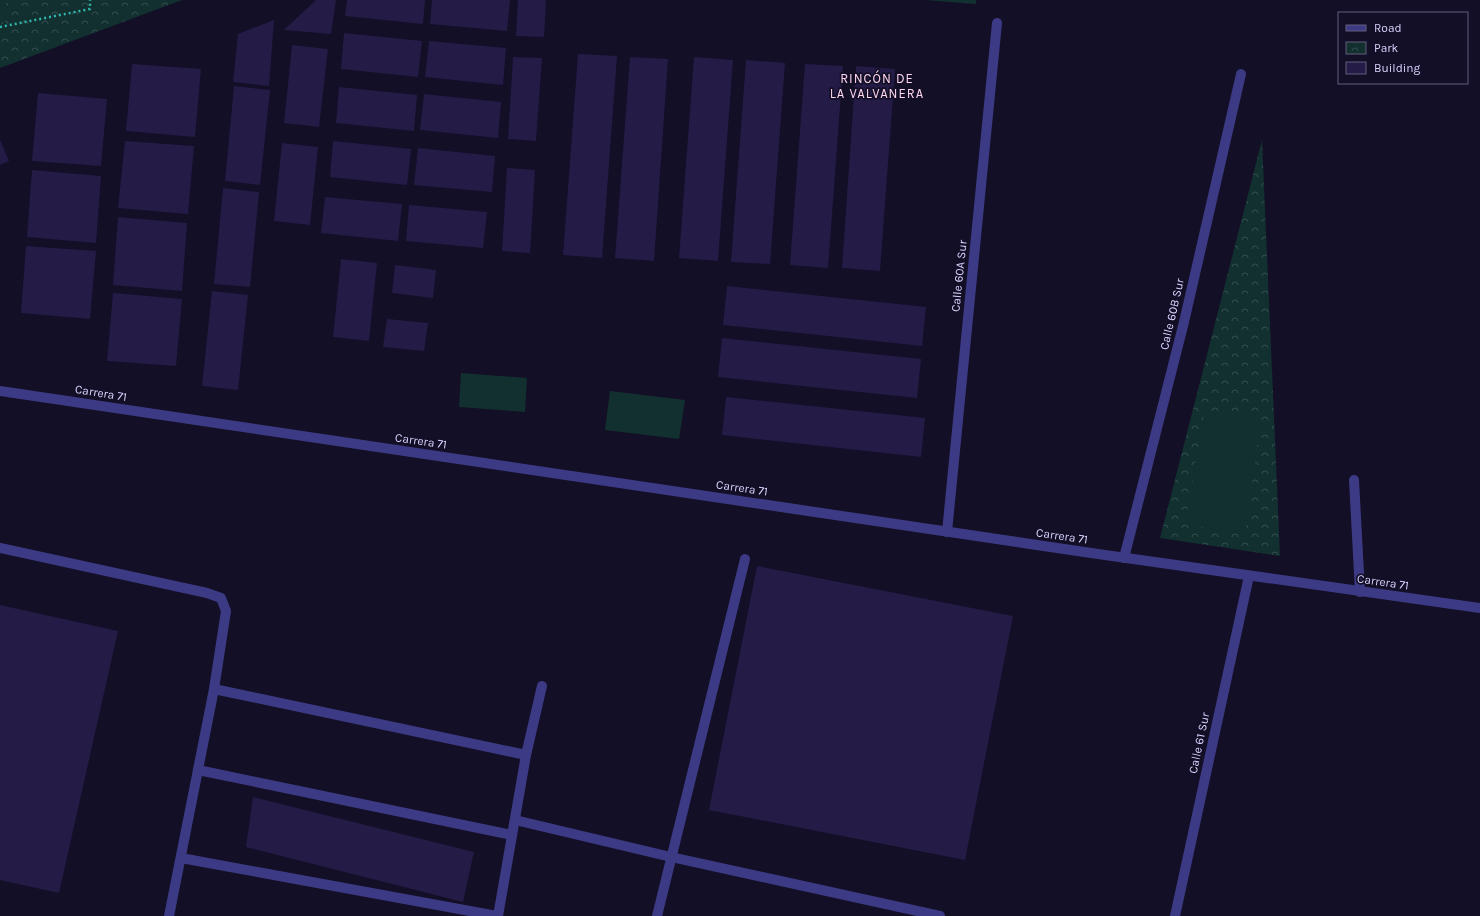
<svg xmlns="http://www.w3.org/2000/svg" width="1480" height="916" viewBox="0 0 1480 916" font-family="Karla,sans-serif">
  <defs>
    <pattern id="park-crowns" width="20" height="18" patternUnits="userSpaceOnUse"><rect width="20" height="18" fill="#12302f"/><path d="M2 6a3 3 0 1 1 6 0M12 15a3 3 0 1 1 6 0" fill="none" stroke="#344d4e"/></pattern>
  </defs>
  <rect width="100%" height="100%" fill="#130f26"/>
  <g fill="url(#park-crowns)">
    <path d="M 0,0 L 182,0 L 0,68 Z"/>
    <path d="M 925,0 L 976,0 L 976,4 Z"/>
    <path d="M 1262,140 L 1280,556 L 1160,538 Z"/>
  </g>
  <g fill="#12302f">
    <path d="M 0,0 L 6,0 L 5,22 L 0,22 Z"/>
    <path d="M 461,373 L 527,378 L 525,412 L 459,407 Z"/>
    <path d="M 610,391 L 685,400 L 679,439 L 605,430 Z"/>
    <path d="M 1205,411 L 1261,418 L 1245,535 L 1185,524 Z"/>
  </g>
  <g fill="#241b47">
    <path d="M 316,0 L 336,0 L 331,34 L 284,30 Z"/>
    <path d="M 347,0 L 425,0 L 423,24 L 345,16 Z"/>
    <path d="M 432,0 L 510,0 L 507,31 L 430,24 Z"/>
    <path d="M 518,0 L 546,0 L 544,37 L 516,36 Z"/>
    <path d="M 274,20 L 269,86 L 233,82 L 238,34 Z"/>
    <path d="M 344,33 L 422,41 L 418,77 L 341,69 Z"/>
    <path d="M 429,41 L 506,48 L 503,85 L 425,77 Z"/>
    <path d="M 292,45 L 328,49 L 319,127 L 284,123 Z"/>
    <path d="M 578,54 L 617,56 L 602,258 L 563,255 Z"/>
    <path d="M 513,57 L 542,58 L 536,141 L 508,139 Z"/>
    <path d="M 630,57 L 668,59 L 654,261 L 615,258 Z"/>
    <path d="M 694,57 L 733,60 L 718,261 L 679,258 Z"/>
    <path d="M 746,60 L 785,63 L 770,264 L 731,262 Z"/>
    <path d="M 132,64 L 201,69 L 195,137 L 126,131 Z"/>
    <path d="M 805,64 L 843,66 L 828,268 L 790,265 Z"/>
    <path d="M 856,66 L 895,69 L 880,271 L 842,268 Z"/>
    <path d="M 234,86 L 270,90 L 260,185 L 225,181 Z"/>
    <path d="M 339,87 L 417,95 L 414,131 L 336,123 Z"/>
    <path d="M 38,93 L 107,99 L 101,166 L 32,161 Z"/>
    <path d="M 424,94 L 501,102 L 498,138 L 420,130 Z"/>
    <path d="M 0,140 L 9,161 L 0,165 Z"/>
    <path d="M 125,141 L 194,146 L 188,214 L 118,208 Z"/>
    <path d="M 333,141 L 411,149 L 407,185 L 330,177 Z"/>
    <path d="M 282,143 L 318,147 L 310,225 L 274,221 Z"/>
    <path d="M 418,148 L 495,156 L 492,192 L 414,185 Z"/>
    <path d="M 507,168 L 535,170 L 530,253 L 502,251 Z"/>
    <path d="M 32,170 L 101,176 L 96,243 L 27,237 Z"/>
    <path d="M 223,188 L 259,192 L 250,287 L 214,284 Z"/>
    <path d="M 325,197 L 402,204 L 398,241 L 321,233 Z"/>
    <path d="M 409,205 L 487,212 L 483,248 L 406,241 Z"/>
    <path d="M 118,217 L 187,223 L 182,291 L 113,285 Z"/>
    <path d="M 26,246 L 96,251 L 90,319 L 21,313 Z"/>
    <path d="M 341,259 L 377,263 L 369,341 L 333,337 Z"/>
    <path d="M 395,265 L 436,270 L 433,298 L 392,293 Z"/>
    <path d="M 727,286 L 926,307 L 922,346 L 723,325 Z"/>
    <path d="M 212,291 L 248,295 L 238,390 L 202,386 Z"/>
    <path d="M 113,293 L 182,299 L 176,366 L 107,361 Z"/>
    <path d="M 387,319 L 428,323 L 424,351 L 383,347 Z"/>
    <path d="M 722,338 L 921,359 L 917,398 L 718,377 Z"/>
    <path d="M 726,397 L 925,418 L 921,457 L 722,435 Z"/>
    <path d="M 757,566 L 1013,616 L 965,860 L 709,810 Z"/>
    <path d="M 0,605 L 118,631 L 59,893 L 0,880 Z"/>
    <path d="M 253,797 L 474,852 L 463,902 L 246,847 Z"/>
  </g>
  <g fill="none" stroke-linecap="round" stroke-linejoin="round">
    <path stroke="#2fb8b0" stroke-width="2.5" stroke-dasharray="2 3" stroke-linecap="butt" d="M 0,27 L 90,9 L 90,0"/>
    <g stroke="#3d3a85" stroke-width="10">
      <path d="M 1354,480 L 1360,592"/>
      <path d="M 0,548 L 207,593 L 221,598 L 226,611 L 214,689 L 169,916"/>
      <path d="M 214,689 L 526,755"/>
      <path d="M 198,770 L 512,835"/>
      <path d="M 515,820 L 671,857 L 940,916"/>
      <path d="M 181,858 L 497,916"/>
      <path d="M 498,916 L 526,755 L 542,686"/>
      <path d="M 657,916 L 745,559"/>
    </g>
    <g stroke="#3d3a85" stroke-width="10">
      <path d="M 0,391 L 1091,553 L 1480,608"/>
      <path d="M 947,532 L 997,23"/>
      <path d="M 1124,558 L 1184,322 L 1241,74"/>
      <path d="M 1175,916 L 1249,576"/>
    </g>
  </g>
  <g text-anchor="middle" stroke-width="3.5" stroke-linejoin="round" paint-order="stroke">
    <g font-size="12" fill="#d9d4ff" stroke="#130f26">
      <text transform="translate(959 276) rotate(-84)" y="4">Calle 60A Sur</text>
      <text transform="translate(1172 314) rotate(-77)" y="4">Calle 60B Sur</text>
      <text transform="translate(101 393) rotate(9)" y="4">Carrera 71</text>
      <text transform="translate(421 441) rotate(8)" y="4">Carrera 71</text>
      <text transform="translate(742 488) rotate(8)" y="4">Carrera 71</text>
      <text transform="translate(1062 536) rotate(8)" y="4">Carrera 71</text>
      <text transform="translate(1383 582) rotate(8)" y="4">Carrera 71</text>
      <text transform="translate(1199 743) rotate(-78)" y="4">Calle 61 Sur</text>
    </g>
    <g font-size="13" letter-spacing="1" fill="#ffd6f0" stroke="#130f26">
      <text x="877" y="83">RINCÓN DE<tspan x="877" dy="15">LA VALVANERA</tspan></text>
    </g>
  </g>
  <rect x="1338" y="12" width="130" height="72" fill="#130f26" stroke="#625e7d"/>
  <rect x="1346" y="25" width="20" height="6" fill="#3d3a85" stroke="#625e7d"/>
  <text x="1374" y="32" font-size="12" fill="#d9d4ff">Road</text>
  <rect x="1346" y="42" width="20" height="12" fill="url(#park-crowns)" stroke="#625e7d"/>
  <text x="1374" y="52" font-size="12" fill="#d9d4ff">Park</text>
  <rect x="1346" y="62" width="20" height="12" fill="#241b47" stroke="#625e7d"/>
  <text x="1374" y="72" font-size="12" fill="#d9d4ff">Building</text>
</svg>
